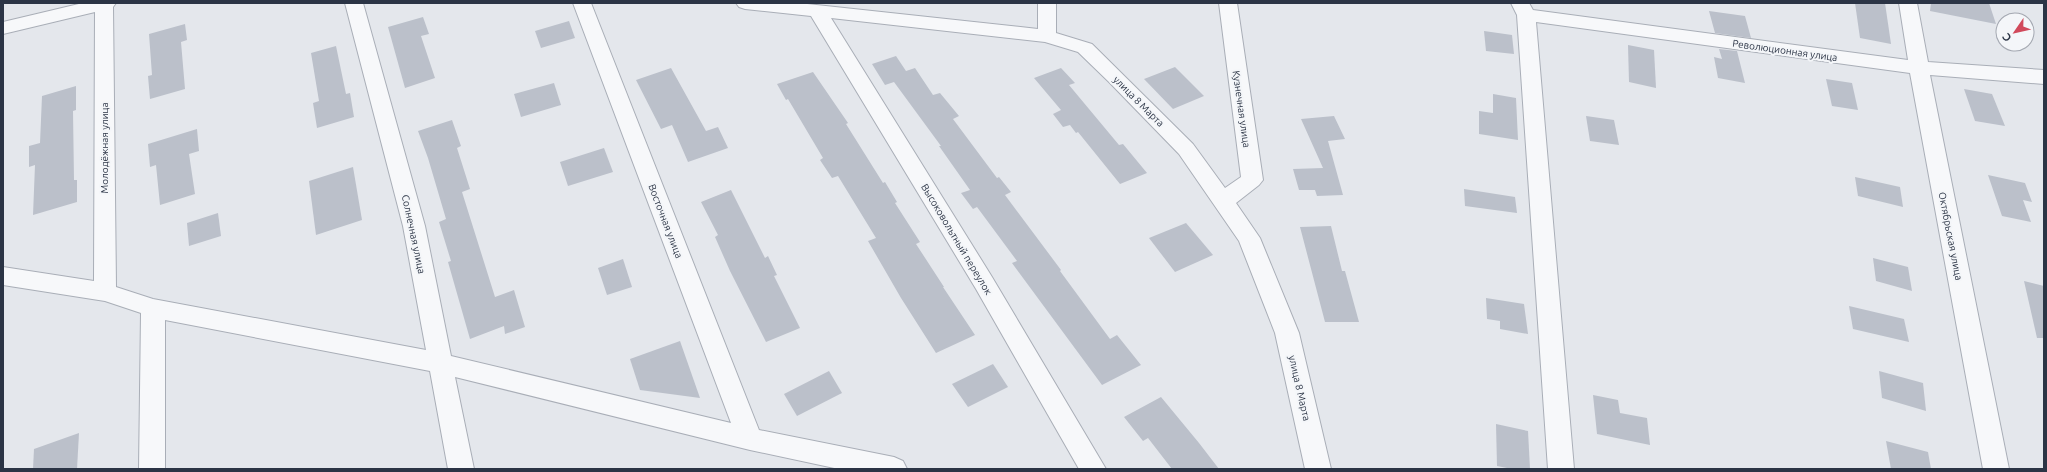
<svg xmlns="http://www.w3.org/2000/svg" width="2047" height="472" viewBox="0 0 2047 472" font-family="Ubuntu,sans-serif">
  <rect width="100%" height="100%" fill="#e4e7ec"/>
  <g fill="#bbc0ca">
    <path d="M 1855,3 L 1885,3 L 1891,44 L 1860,38 Z"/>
    <path d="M 1931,3 L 1989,3 L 1996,24 L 1930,11 Z"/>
    <path d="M 1709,11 L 1745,16 L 1751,38 L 1715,33 Z"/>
    <path d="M 423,17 L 429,34 L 421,36 L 435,78 L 405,88 L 388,27 Z"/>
    <path d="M 569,21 L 575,38 L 541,48 L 535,31 Z"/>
    <path d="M 185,24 L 187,40 L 181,42 L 185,89 L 150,99 L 148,76 L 152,75 L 149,34 Z"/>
    <path d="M 1484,31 L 1512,35 L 1514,54 L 1486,51 Z"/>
    <path d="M 1628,45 L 1654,50 L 1656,88 L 1629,82 Z"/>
    <path d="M 336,46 L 346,94 L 350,93 L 354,117 L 317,128 L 313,103 L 319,101 L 311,53 Z"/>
    <path d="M 1719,49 L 1737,51 L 1745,83 L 1718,78 L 1714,57 L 1722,59 Z"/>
    <path d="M 896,56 L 906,71 L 915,68 L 933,95 L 940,93 L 959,116 L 953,119 L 997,178 L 999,177 L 1011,192 L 1005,195 L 1061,270 L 1060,271 L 1110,339 L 1117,335 L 1141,365 L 1102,385 L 1012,263 L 1017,261 L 977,207 L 973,209 L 961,193 L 970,190 L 939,146 L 941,146 L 894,82 L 885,85 L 872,64 Z"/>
    <path d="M 1175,67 L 1204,96 L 1173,109 L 1144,79 Z"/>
    <path d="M 671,68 L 706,131 L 718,127 L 728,148 L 688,162 L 672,125 L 661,129 L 636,80 Z"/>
    <path d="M 1061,68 L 1075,83 L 1069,85 L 1119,145 L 1123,144 L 1147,173 L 1120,184 L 1078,132 L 1076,133 L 1070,125 L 1063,127 L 1053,114 L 1061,110 L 1034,78 Z"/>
    <path d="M 813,72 L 848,123 L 846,124 L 883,183 L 885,182 L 897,202 L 895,203 L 920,242 L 916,244 L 944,287 L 943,287 L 975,335 L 936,353 L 901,298 L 868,241 L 876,238 L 838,176 L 832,178 L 820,160 L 823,158 L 788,99 L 786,100 L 777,84 Z"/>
    <path d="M 1826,79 L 1852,83 L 1858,110 L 1832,106 Z"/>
    <path d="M 554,83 L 561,105 L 521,117 L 514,94 Z"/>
    <path d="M 76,86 L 76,110 L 73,111 L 74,180 L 77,180 L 77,202 L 33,215 L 35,165 L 29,167 L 29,146 L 40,143 L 42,96 Z"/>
    <path d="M 1964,89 L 1992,94 L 2005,126 L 1975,121 Z"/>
    <path d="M 1493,94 L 1516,98 L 1518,140 L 1479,134 L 1479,111 L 1493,113 Z"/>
    <path d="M 1334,116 L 1345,139 L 1328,141 L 1343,195 L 1317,196 L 1315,190 L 1299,190 L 1293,169 L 1323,168 L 1301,119 Z"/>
    <path d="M 1586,116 L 1614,120 L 1619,145 L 1590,141 Z"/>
    <path d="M 452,120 L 461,146 L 457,148 L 470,189 L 462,192 L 495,297 L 514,290 L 525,327 L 505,334 L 504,326 L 470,339 L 448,262 L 451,261 L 439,222 L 446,219 L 428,158 L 418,131 Z"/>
    <path d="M 197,129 L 199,151 L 189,154 L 195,194 L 160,205 L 156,165 L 150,167 L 148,144 Z"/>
    <path d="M 604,148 L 613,172 L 568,186 L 560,162 Z"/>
    <path d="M 353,167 L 362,220 L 316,235 L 309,181 Z"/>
    <path d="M 1988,175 L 2025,183 L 2032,202 L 2023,200 L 2031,222 L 2002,216 Z"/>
    <path d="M 1855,177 L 1900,187 L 1903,207 L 1858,196 Z"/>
    <path d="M 1464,189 L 1515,197 L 1517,213 L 1465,206 Z"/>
    <path d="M 731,190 L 765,258 L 768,256 L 777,275 L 774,276 L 800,328 L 766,342 L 730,271 L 715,237 L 718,235 L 701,202 Z"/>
    <path d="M 218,213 L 221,236 L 189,246 L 187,223 Z"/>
    <path d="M 1186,223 L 1213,255 L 1175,272 L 1149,238 Z"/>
    <path d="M 1331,226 L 1342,271 L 1345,271 L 1359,322 L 1325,322 L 1300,227 Z"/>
    <path d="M 1873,258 L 1908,267 L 1912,291 L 1876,281 Z"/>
    <path d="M 623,259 L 632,287 L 607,295 L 598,268 Z"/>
    <path d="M 2024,281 L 2044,286 L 2044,338 L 2037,338 Z"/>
    <path d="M 1486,298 L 1524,304 L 1528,334 L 1500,329 L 1500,321 L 1487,319 Z"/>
    <path d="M 1849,306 L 1904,319 L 1909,342 L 1853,329 Z"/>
    <path d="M 680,341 L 700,398 L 640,390 L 630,359 Z"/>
    <path d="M 993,364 L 1008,387 L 968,407 L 952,384 Z"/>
    <path d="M 829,371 L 842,393 L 797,416 L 784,394 Z"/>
    <path d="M 1879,371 L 1923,383 L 1926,411 L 1882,398 Z"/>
    <path d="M 1593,395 L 1618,400 L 1620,413 L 1647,418 L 1650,445 L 1597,434 Z"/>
    <path d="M 1161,397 L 1199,443 L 1219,469 L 1172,469 L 1148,438 L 1143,441 L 1124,417 Z"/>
    <path d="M 1496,424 L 1528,431 L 1530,469 L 1512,469 L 1497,466 Z"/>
    <path d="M 79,433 L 77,469 L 33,469 L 34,449 Z"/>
    <path d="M 1886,441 L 1928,452 L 1931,469 L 1891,469 Z"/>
  </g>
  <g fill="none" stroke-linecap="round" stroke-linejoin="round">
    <g stroke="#a9aeb7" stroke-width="2">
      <g id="minor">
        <path d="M 83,3 L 116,3 L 113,7 L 116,287 L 153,299 L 426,350 L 403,226 L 345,3 L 363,3 L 425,226 L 451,356 L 731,423 L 573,3 L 591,3 L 759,430 L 894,457 L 903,461 L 907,469 L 839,469 L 750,450 L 455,377 L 474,469 L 448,469 L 430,371 L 165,320 L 165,469 L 139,469 L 141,313 L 105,301 L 3,285 L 3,267 L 94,281 L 95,12 L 3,34 L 3,22 Z"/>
        <path d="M 736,3 L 798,3 L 1038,29 L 1038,3 L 1056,3 L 1056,33 L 1092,44 L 1193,144 L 1225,188 L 1241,177 L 1219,3 L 1237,3 L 1263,180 L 1259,185 L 1236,203 L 1260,238 L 1299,333 L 1331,469 L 1305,469 L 1275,333 L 1239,241 L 1179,154 L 1109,82 L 1078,52 L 1045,42 L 831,18 L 992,277 L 1106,469 L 1079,469 L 976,289 L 811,16 L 745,9 L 739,7 Z"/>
        <path d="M 1511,3 L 1529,3 L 1533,10 L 1908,60 L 1899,3 L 1917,3 L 1928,62 L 2044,70 L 2044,84 L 1930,75 L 2009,469 L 1983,469 L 1910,73 L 1536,22 L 1574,469 L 1548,469 L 1517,15 Z"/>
      </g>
    </g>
    <use href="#minor" fill="#f7f8fa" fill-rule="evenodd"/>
  </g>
  <g text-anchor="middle" stroke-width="4" stroke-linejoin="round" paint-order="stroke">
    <g font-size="10" fill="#2b3445" stroke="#f4f6f9">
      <text transform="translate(1785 50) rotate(8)" y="4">Революционная улица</text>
      <text transform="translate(1139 101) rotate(45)" y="4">улица 8 Марта</text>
      <text transform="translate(1242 109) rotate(82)" y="4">Кузнечная улица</text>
      <text transform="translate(104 148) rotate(-90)" y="4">Молодёжная улица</text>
      <text transform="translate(666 221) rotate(69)" y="4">Восточная улица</text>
      <text transform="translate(414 234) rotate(78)" y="4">Солнечная улица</text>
      <text transform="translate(1951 236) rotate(79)" y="4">Октябрьская улица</text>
      <text transform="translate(957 239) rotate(59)" y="4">Высоковольтный переулок</text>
      <text transform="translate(1300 388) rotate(77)" y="4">улица 8 Марта</text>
    </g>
  </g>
  <rect width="2047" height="472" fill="none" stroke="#2b3445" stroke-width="8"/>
  <g transform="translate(2015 32) rotate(236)"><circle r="19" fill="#f4f6f9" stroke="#a4a8b1"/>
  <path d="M0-3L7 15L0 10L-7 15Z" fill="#d1495b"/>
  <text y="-6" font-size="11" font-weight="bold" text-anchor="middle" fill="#2b3445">С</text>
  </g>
</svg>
